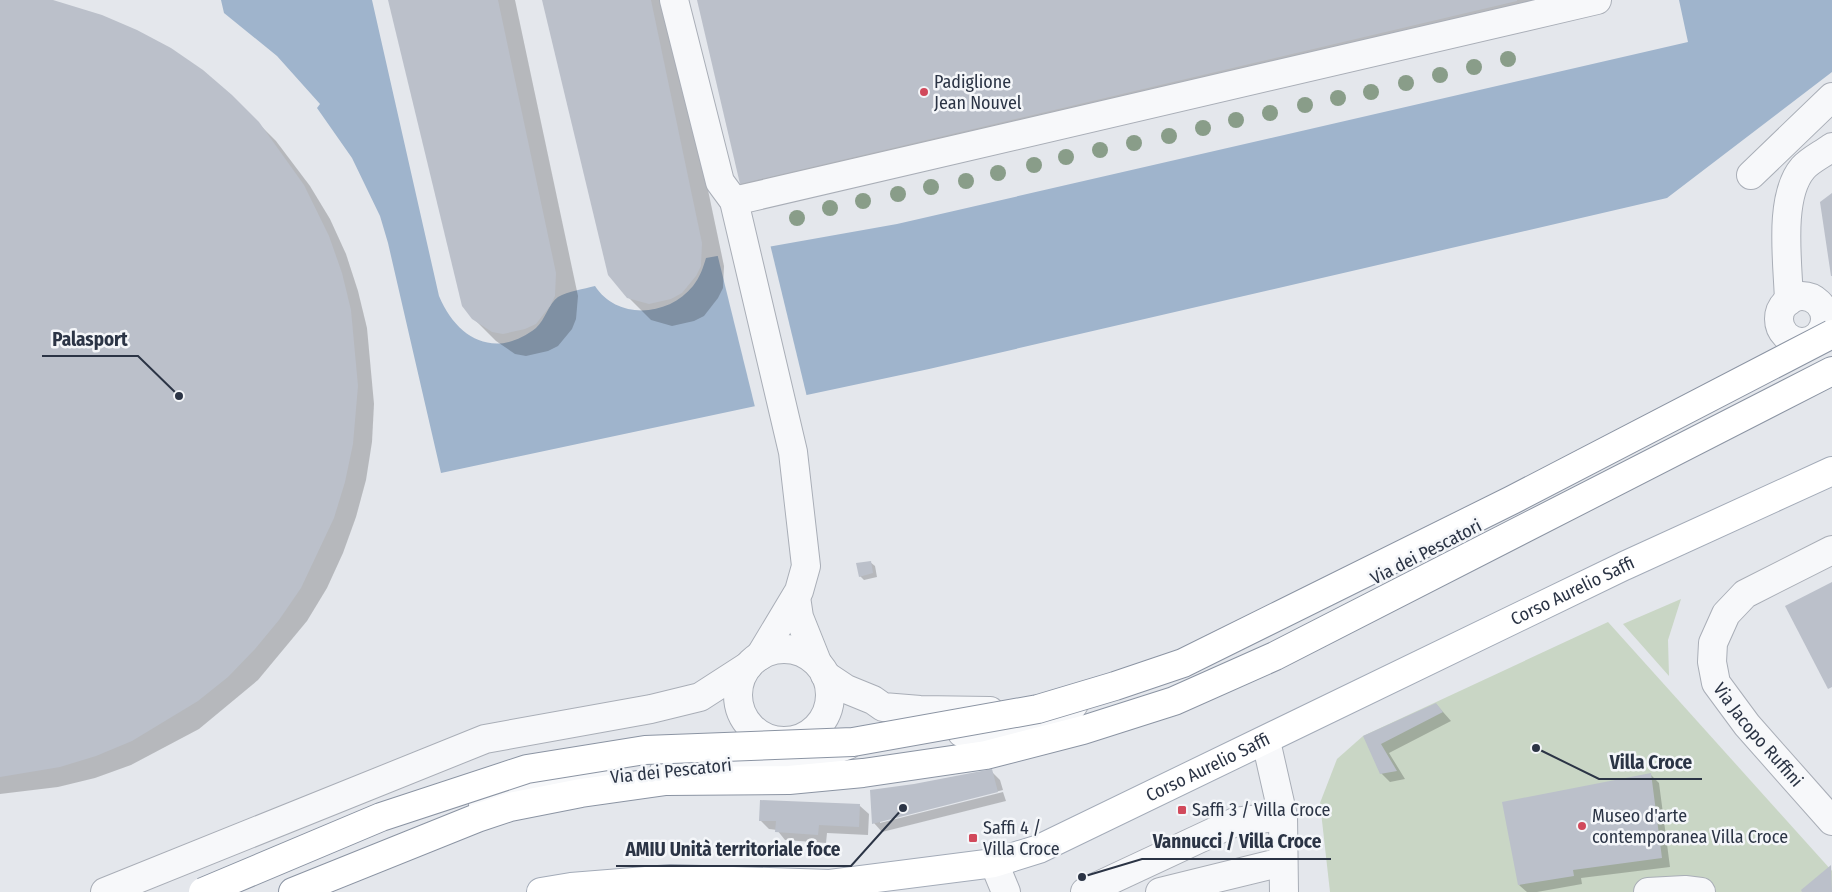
<svg xmlns="http://www.w3.org/2000/svg" width="1832" height="892" viewBox="0 0 1832 892" font-family="'Fira Sans Condensed',sans-serif">
  <rect width="100%" height="100%" fill="#e4e7ec"/>
  <g fill="#c9d6c5">
    <path d="M 1681,599 L 1668,640 L 1669,676 L 1623,624 Z"/>
    <path d="M 1608,622 L 1832,871 L 1832,892 L 1330,892 L 1320,803 L 1337,759 L 1363,736 Z"/>
  </g>
  <path fill="#9fb4cc" d="M 221,0 L 372,0 L 439,296 C 457,339 495,360 536,328 C 545,320 549,303 558,297 C 568,291 584,289 595,286 C 617,320 668,317 693,286 C 700,277 703,268 706,258 L 897,224 L 1688,42 L 1679,0 L 1832,0 L 1832,72 L 1667,198 L 929,369 L 441,473 L 388,243 L 380,216 L 352,158 L 317,108 L 320,104 L 277,56 L 224,13 Z"/>
  <path fill="#e4e7ec" d="M 770,244 L 807,397 L 755,407 L 717,253 Z"/>
  <g fill="#0003">
    <path d="M 0,0 L 45,0 L 231,96 L 276,141 L 310,186 L 330,219 L 346,254 L 358,291 L 367,328 L 374,404 L 372,442 L 366,480 L 356,517 L 343,553 L 327,588 L 307,621 L 258,680 L 199,729 L 131,765 L 95,778 L 58,787 L 0,794 Z"/>
    <path d="M 390,0 L 515,0 L 578,296 L 576,319 L 572,329 L 558,346 L 548,351 L 526,356 L 515,354 L 496,341 L 473,318 Z"/>
    <path d="M 543,0 L 668,0 L 724,266 L 723,288 L 718,298 L 704,316 L 694,321 L 672,326 L 651,320 L 628,297 Z"/>
    <path d="M 698,0 L 1578,0 L 754,197 L 741,184 Z"/>
    <path d="M 870,562 L 875,566 L 877,577 L 864,580 L 860,576 Z"/>
    <path d="M 1436,704 L 1451,721 L 1389,753 L 1405,779 L 1390,782 L 1381,773 L 1365,737 Z"/>
    <path d="M 991,771 L 1000,780 L 1003,790 L 880,821 L 880,823 L 1003,792 L 1006,801 L 882,832 L 874,823 L 914,785 Z"/>
    <path d="M 1650,774 L 1659,783 L 1670,867 L 1581,878 L 1582,884 L 1537,892 L 1527,892 L 1519,885 Z"/>
    <path d="M 860,806 L 869,814 L 868,835 L 827,833 L 826,843 L 785,840 L 777,830 L 769,829 L 760,820 Z"/>
  </g>
  <g fill="#bbc0ca">
    <path d="M 0,0 L 53,0 L 102,15 L 137,30 L 171,48 L 203,70 L 232,95 L 259,122 L 304,185 L 329,236 L 342,273 L 351,310 L 358,386 L 353,444 L 345,482 L 334,518 L 301,588 L 279,620 L 255,649 L 228,677 L 198,701 L 132,741 L 96,756 L 60,767 L 0,777 Z"/>
    <path d="M 388,0 L 498,0 L 556,273 L 555,296 L 550,306 L 536,324 L 525,329 L 503,334 L 492,332 L 472,319 L 462,306 Z"/>
    <path d="M 542,0 L 651,0 L 702,243 L 701,266 L 696,276 L 682,293 L 671,299 L 649,304 L 627,298 L 608,275 Z"/>
    <path d="M 697,0 L 1517,0 L 1517,1 L 740,184 Z"/>
    <path d="M 1832,193 L 1832,276 L 1831,276 L 1820,202 Z"/>
    <path d="M 871,561 L 873,573 L 859,577 L 856,563 Z"/>
    <path d="M 1832,582 L 1832,687 L 1828,689 L 1785,606 Z"/>
    <path d="M 1436,703 L 1443,712 L 1381,744 L 1397,771 L 1380,774 L 1363,736 Z"/>
    <path d="M 992,769 L 998,792 L 872,824 L 870,790 L 914,784 Z"/>
    <path d="M 1651,773 L 1662,858 L 1573,870 L 1574,876 L 1518,885 L 1502,802 Z"/>
    <path d="M 760,800 L 860,804 L 859,827 L 819,825 L 818,835 L 775,832 L 776,821 L 759,821 Z"/>
    <path d="M 1831,865 L 1832,892 L 1802,892 L 1801,890 Z"/>
  </g>
  <g fill="none" stroke-linecap="round" stroke-linejoin="round">
    <g stroke="#a9aeb7" stroke-width="30">
      <g id="minor">
        <path d="M 674,0 L 720,182 L 734,201 L 793,452 L 806,566 L 799,591 L 760,656"/>
        <path d="M 1751,175 L 1832,97"/>
        <path d="M 734,201 L 1597,0"/>
        <circle cx="1802" cy="319" r="23"/>
        <path d="M 1789,301 C 1788,264 1778,197 1803,168 C 1810,160 1823,154 1832,147"/>
        <path id="s1" d="M 1832,550 L 1745,594 L 1726,614 L 1713,643 L 1712,662 L 1716,683 L 1747,725 L 1832,821"/>
        <path d="M 796,597 L 799,617 L 817,662"/>
        <circle cx="784" cy="695" r="46"/>
        <path d="M 825,675 L 846,689 L 873,700 L 883,707 L 920,710 L 990,711"/>
        <path d="M 962,733 L 1049,725 L 1062,720 L 1074,704"/>
        <path d="M 1266,741 L 1283,816 L 1284,892"/>
        <path d="M 664,771 L 727,764 L 798,762 L 848,745"/>
        <path d="M 483,804 L 534,786 L 601,778"/>
        <path d="M 994,863 L 1006,892"/>
        <path d="M 105,892 L 485,739 L 651,709 L 700,697 L 748,666"/>
        <path d="M 1085,892 L 1235,822 L 1283,816"/>
        <path d="M 1160,892 L 1282,862"/>
        <path d="M 1648,892 L 1685,890 L 1701,892"/>
      </g>
    </g>
    <g stroke="#a3abb8" stroke-width="30">
      <g id="major">
        <path id="s2" d="M 541,892 L 571,887 L 671,879 L 830,884 L 994,863 L 1039,849 L 1624,566 L 1832,471"/>
      </g>
    </g>
    <g stroke="#8b94a3" stroke-width="30">
      <path id="highway" d="M 293,892 L 477,818 L 510,807 L 581,793 L 666,781 L 789,780 L 863,773 L 986,755 L 1083,730 L 1174,701 L 1275,656 L 1832,371"/>
    </g>
    <use href="#minor" stroke="#f7f8fa" stroke-width="28"/>
    <use href="#major" stroke="#fff" stroke-width="28"/>
    <use href="#highway" stroke="#fff" stroke-width="28"/>
    <g stroke="#8b94a3" stroke-width="30" stroke-linecap="butt">
      <path id="highway-bridge" d="M 203,892 L 381,817 L 527,769 L 645,750 L 853,742 L 1038,709 L 1115,686 L 1183,663 L 1280,615 L 1512,500 L 1832,334"/>
    </g>
    <use href="#highway-bridge" stroke="#fff" stroke-width="28"/>
  </g>
  <g fill="#899d89">
    <circle cx="1508" cy="59" r="8"/>
    <circle cx="1474" cy="67" r="8"/>
    <circle cx="1440" cy="75" r="8"/>
    <circle cx="1406" cy="83" r="8"/>
    <circle cx="1371" cy="92" r="8"/>
    <circle cx="1338" cy="98" r="8"/>
    <circle cx="1305" cy="105" r="8"/>
    <circle cx="1270" cy="113" r="8"/>
    <circle cx="1236" cy="120" r="8"/>
    <circle cx="1203" cy="128" r="8"/>
    <circle cx="1169" cy="136" r="8"/>
    <circle cx="1134" cy="143" r="8"/>
    <circle cx="1100" cy="150" r="8"/>
    <circle cx="1066" cy="157" r="8"/>
    <circle cx="1034" cy="165" r="8"/>
    <circle cx="998" cy="173" r="8"/>
    <circle cx="966" cy="181" r="8"/>
    <circle cx="931" cy="187" r="8"/>
    <circle cx="898" cy="194" r="8"/>
    <circle cx="863" cy="201" r="8"/>
    <circle cx="830" cy="208" r="8"/>
    <circle cx="797" cy="218" r="8"/>
  </g>
  <g fill="#d1495b" stroke="#f4f6f9" stroke-width="2">
    <circle cx="924" cy="92" r="5"/>
    <rect x="1177" y="805" width="10" height="10" rx="2.5"/>
    <circle cx="1582" cy="826" r="5"/>
    <rect x="968" y="833" width="10" height="10" rx="2.5"/>
  </g>
  <g text-anchor="middle" stroke-width="5" stroke-linejoin="round" paint-order="stroke">
    <g font-size="18" fill="#2b3445" stroke="#f4f6f9" text-anchor="start">
      <text x="934" y="88">Padiglione<tspan x="934" dy="21">Jean Nouvel</tspan></text>
      <text x="1192" y="816">Saffi 3 / Villa Croce</text>
      <text x="1592" y="822">Museo d'arte<tspan x="1592" dy="21">contemporanea Villa Croce</tspan></text>
      <text x="983" y="834">Saffi 4 /<tspan x="983" dy="21">Villa Croce</tspan></text>
    </g>
    <g font-size="18" fill="#2b3445" stroke="#f4f6f9">
      <text transform="translate(1426 552) rotate(-27)" y="6">Via dei Pescatori</text>
      <text dy="6" stroke="none"><textPath href="#s2" startOffset="1095">Corso Aurelio Saffi</textPath></text>
      <text dy="6" stroke="none"><textPath href="#s1" startOffset="264">Via Jacopo Ruffini</textPath></text>
      <text dy="6" stroke="none"><textPath href="#s2" startOffset="690">Corso Aurelio Saffi</textPath></text>
      <text transform="translate(671 771) rotate(-6)" y="6">Via dei Pescatori</text>
    </g>
  </g>
  <path fill="none" stroke="#2b3445" stroke-width="2" d="M179 396L138 356H42M1536 748L1599 779H1702M1082 877L1142 859H1331M903 808L851 866H616"/>
  <g fill="#2b3445" stroke="#f4f6f9" stroke-width="2">
    <circle cx="179" cy="396" r="5"/>
    <circle cx="1536" cy="748" r="5"/>
    <circle cx="1082" cy="877" r="5"/>
    <circle cx="903" cy="808" r="5"/>
  </g>
  <g font-size="19" text-anchor="middle" font-weight="bold" fill="#2b3445" stroke="#f4f6f9" stroke-width="5" stroke-linejoin="round" paint-order="stroke">
    <text x="90" y="346">Palasport</text>
    <text x="1651" y="769">Villa Croce</text>
    <text x="1237" y="848">Vannucci / Villa Croce</text>
    <text x="733" y="856">AMIU Unità territoriale foce</text>
  </g>
</svg>
